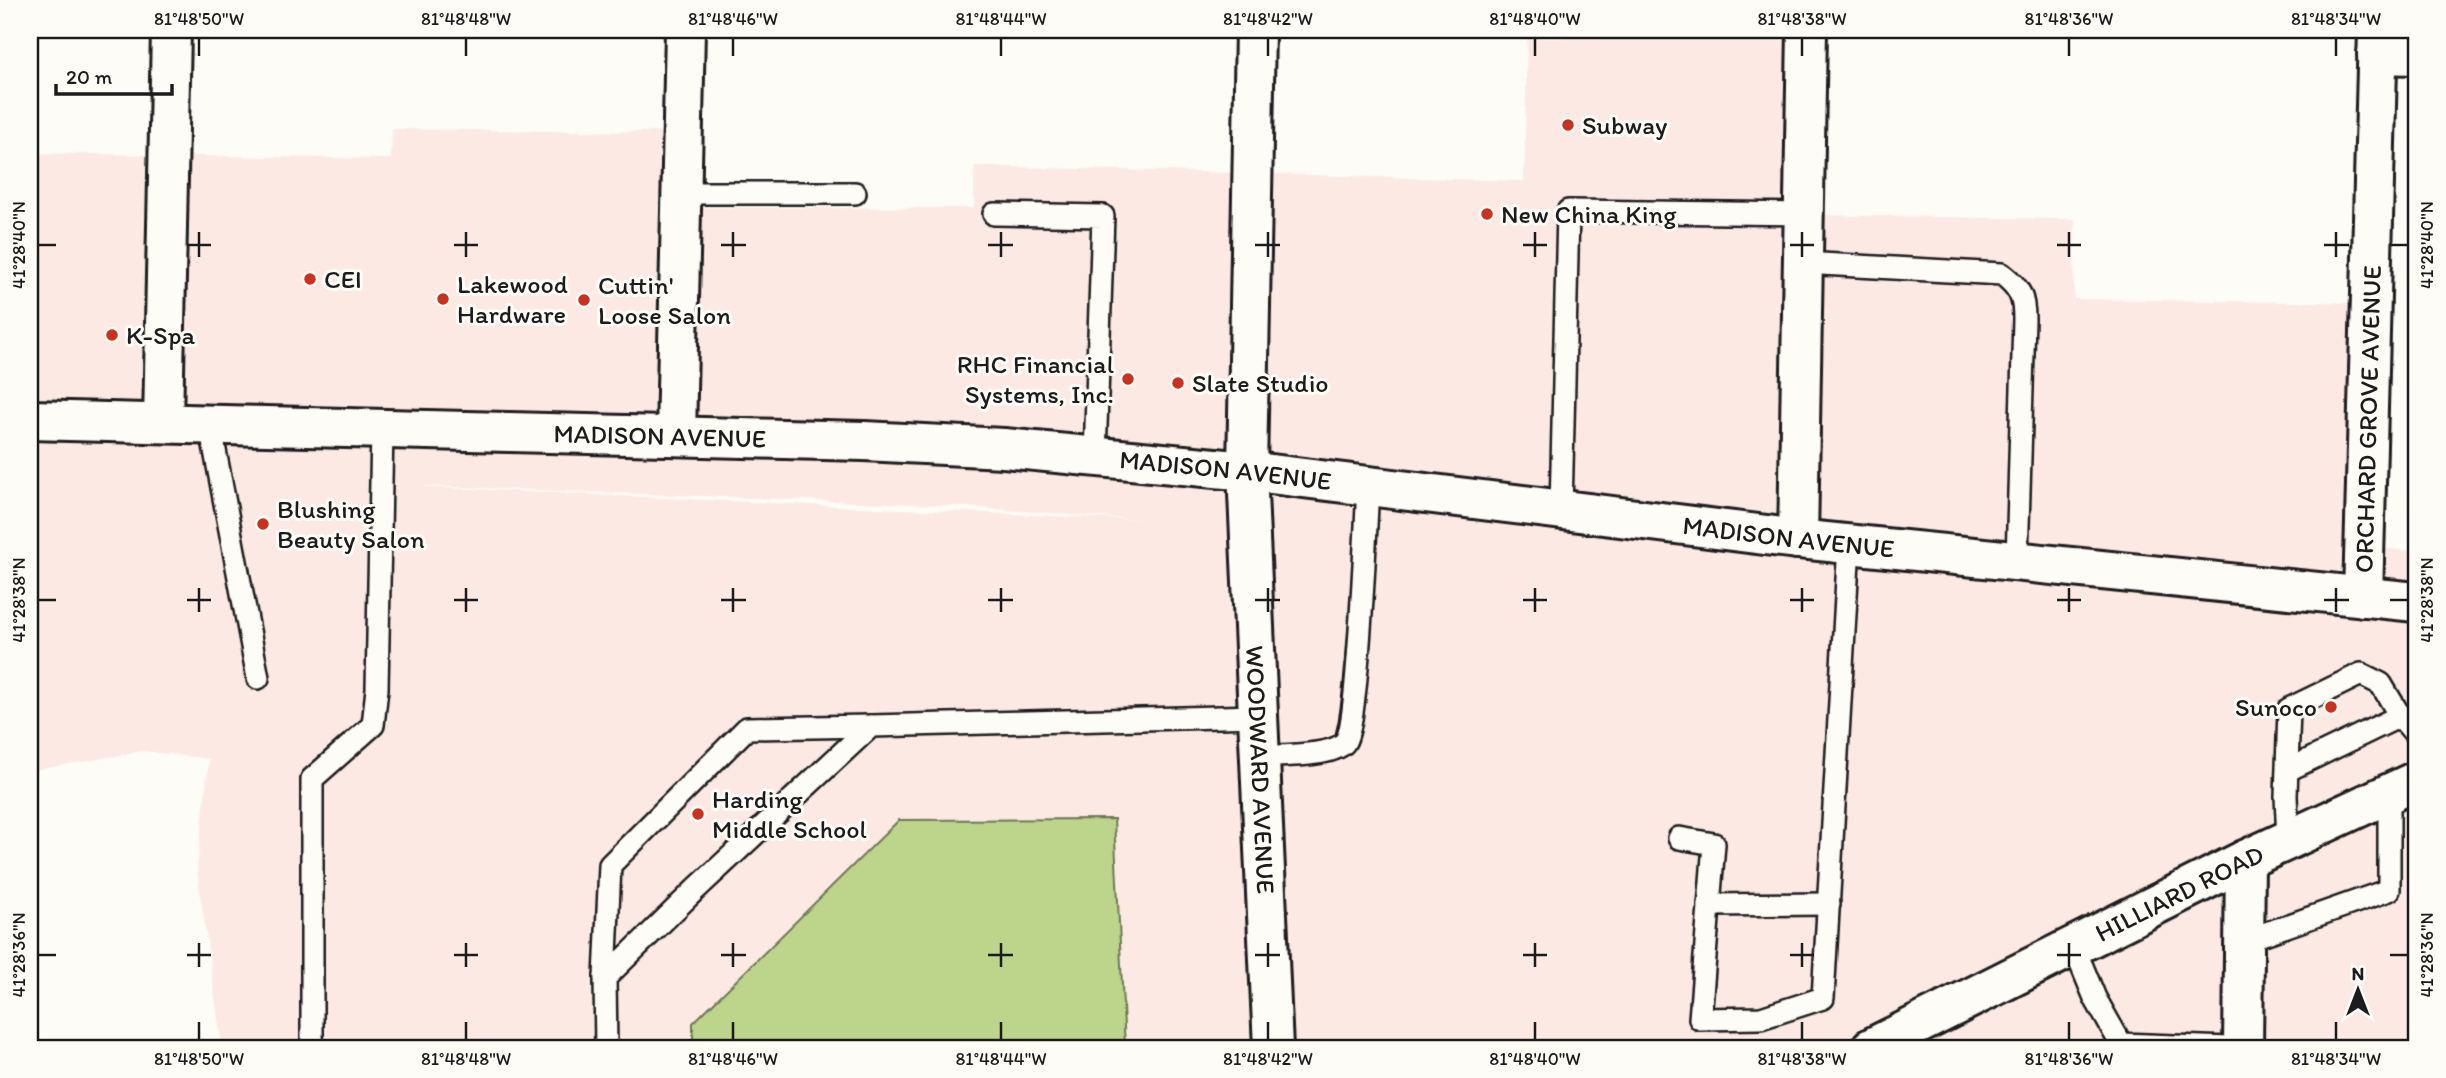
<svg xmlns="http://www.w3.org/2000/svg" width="2446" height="1078" viewBox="0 0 2446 1078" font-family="Itim,sans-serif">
  <rect width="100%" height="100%" fill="#fdfcf7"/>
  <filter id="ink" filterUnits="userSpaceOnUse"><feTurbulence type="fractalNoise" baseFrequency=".0143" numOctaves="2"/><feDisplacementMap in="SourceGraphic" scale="14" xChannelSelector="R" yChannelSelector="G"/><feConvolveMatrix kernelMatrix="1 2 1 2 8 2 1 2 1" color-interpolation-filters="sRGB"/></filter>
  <g filter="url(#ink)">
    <path fill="#fce9e4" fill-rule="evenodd" d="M 1749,37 L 1750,38 L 1815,38 L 1814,215 L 2075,219 L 2074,299 L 2380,303 L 2375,548 L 2416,551 L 2416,1048 L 222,1048 L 197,870 L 209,759 L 143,751 L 30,771 L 30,369 L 33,153 L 391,159 L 392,129 L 662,132 L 659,207 L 974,208 L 974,166 L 1524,181 L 1527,38 ZM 424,486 L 939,505 L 1140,520 L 425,487 Z"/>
    <g fill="#bcd58b" stroke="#6c7854" stroke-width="2">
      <path d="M 2414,77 L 2416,78 L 2416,535 L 2412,535 Z"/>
      <path d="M 1114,819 L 1125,1048 L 693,1048 L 693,1023 L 899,820 Z"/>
    </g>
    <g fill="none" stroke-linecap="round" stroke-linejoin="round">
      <g stroke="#1c1c1c" stroke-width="26">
        <g id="lane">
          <path d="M 681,193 L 855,193"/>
          <path d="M 994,214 L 1103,216 L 1095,457"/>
          <path d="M 1803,263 L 2002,274 C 2020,288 2024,297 2024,319 L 2017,561"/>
          <path d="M 210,424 L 258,678"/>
          <path d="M 1561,510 L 1568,211 L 1804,214"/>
          <path d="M 1260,757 C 1281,755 1330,757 1344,743 C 1358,730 1366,520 1368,486"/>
          <path d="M 2288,770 L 2400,716"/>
          <path d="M 1679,838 L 1714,844 L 1700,1019 L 1761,1018 L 1823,998 L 1849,544"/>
          <path d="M 2288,840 L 2286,796 L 2289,709 L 2361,674 L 2381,684 L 2400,716 L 2416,735"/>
          <path d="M 1709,905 L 1829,904"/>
          <path d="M 2244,941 L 2389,890 L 2389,794"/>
          <path d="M 2074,947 L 2095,998 L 2121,1044 L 2230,1048"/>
          <path d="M 605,978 L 610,865 L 747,728 L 871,726"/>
          <path d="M 312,1048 L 312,779 L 373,725 L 377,689 L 382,429"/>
          <path d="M 606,1048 L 605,978 L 696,889 L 871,726 L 1258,716"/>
        </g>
      </g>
      <g stroke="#1c1c1c" stroke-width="44">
        <g id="street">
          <path id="s1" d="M 1255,30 L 1247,471 L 1273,1048"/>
          <path d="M 2377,54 L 2416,55"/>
          <path d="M 163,423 L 171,30"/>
          <path d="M 676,436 L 685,30"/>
          <path d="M 1798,539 L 1807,30"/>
          <path id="s2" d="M 2363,597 L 2378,30"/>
          <path d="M 2243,1048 L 2245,860"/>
        </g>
      </g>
      <g stroke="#1c1c1c" stroke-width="44">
        <g id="secondary">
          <path id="s3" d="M 30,420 L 864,441 L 1004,448 L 1247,471 L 1798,539 L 2416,602"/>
          <path id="s4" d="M 1871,1048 L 2245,860 L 2416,781"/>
        </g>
      </g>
      <use href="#lane" stroke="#fdfcf7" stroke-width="21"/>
      <use href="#street" stroke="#fdfcf7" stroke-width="38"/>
      <use href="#secondary" stroke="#fdfcf7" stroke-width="38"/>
    </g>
  </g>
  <path fill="none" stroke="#1c1c1c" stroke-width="2.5" d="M 199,38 L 199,56M 466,38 L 466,56M 733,38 L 733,56M 1001,38 L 1001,56M 1268,38 L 1268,56M 1535,38 L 1535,56M 1802,38 L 1802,56M 2069,38 L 2069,56M 2336,38 L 2336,56M 199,232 L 199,257M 466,232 L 466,257M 733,232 L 733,257M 1001,232 L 1001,257M 1268,232 L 1268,257M 1535,232 L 1535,257M 1802,232 L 1802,257M 2069,232 L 2069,257M 2336,232 L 2336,257M 38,245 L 56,245M 187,245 L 211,245M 454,245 L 478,245M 721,245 L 746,245M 988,245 L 1013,245M 1255,245 L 1280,245M 1523,245 L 1547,245M 1790,245 L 1814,245M 2057,245 L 2081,245M 2324,245 L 2349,245M 2390,245 L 2408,245M 199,588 L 199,612M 466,588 L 466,612M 733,588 L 733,612M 1001,588 L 1001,612M 1268,588 L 1268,612M 1535,588 L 1535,612M 1802,588 L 1802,612M 2069,588 L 2069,612M 2336,588 L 2336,612M 38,600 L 56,600M 187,600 L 211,600M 454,600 L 478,600M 721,600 L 746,600M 988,600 L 1013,600M 1255,600 L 1280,600M 1523,600 L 1547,600M 1790,600 L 1814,600M 2057,600 L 2081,600M 2324,600 L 2349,600M 2390,600 L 2408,600M 199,943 L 199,967M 466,943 L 466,967M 733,943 L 733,967M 1001,943 L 1001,967M 1268,943 L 1268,967M 1535,943 L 1535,967M 1802,943 L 1802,967M 2069,943 L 2069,967M 38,955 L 56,955M 187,955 L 211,955M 454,955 L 478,955M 721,955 L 746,955M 988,955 L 1013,955M 1255,955 L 1280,955M 1523,955 L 1547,955M 1790,955 L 1814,955M 2057,955 L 2081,955M 2390,955 L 2408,955M 199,1022 L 199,1040M 466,1022 L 466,1040M 733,1022 L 733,1040M 1001,1022 L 1001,1040M 1268,1022 L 1268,1040M 1535,1022 L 1535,1040M 1802,1022 L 1802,1040M 2069,1022 L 2069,1040M 2336,1022 L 2336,1040"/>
  <g fill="#c8321e" stroke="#fdfcf7" stroke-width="2.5">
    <circle cx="1568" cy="125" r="7"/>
    <circle cx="1487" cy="214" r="7"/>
    <circle cx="310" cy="279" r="7"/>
    <circle cx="443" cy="299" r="7"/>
    <circle cx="584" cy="300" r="7"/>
    <circle cx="112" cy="335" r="7"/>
    <circle cx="1128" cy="379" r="7"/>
    <circle cx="1178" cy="383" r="7"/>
    <circle cx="263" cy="524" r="7"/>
    <circle cx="2331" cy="707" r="7"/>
    <circle cx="698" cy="814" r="7"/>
  </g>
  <g text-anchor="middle" stroke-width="6" stroke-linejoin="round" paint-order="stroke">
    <g font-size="26" fill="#1c1c1c" stroke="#fdfcf7" text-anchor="start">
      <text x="1582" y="134">Subway</text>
      <text x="1501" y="223">New China King</text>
      <text x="324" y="288">CEI</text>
      <text x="457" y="293">Lakewood<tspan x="457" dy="30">Hardware</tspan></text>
      <text x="598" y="294">Cuttin'<tspan x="598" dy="30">Loose Salon</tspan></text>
      <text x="126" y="344">K-Spa</text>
      <text x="1114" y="373" text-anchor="end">RHC Financial<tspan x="1114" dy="30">Systems, Inc.</tspan></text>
      <text x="1192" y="392">Slate Studio</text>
      <text x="277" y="518">Blushing<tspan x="277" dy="30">Beauty Salon</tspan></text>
      <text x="2317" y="716" text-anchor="end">Sunoco</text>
      <text x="712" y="808">Harding<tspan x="712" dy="30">Middle School</tspan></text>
    </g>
    <g font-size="26" fill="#1c1c1c" stroke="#fdfcf7">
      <text dy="9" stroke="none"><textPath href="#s2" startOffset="178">ORCHARD GROVE AVENUE</textPath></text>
      <text dy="9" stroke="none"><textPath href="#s3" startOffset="630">MADISON AVENUE</textPath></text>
      <text dy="9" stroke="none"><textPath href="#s3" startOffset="1197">MADISON AVENUE</textPath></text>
      <text dy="9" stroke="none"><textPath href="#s3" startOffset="1764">MADISON AVENUE</textPath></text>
      <text dy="9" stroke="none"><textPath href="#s1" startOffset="740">WOODWARD AVENUE</textPath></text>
      <text dy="9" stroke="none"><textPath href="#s4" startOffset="345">HILLIARD ROAD</textPath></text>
    </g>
  </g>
  <rect width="2446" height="1078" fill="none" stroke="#fdfcf7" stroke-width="77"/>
  <g transform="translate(2358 990)" stroke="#fdfcf7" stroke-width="5" paint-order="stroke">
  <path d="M0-5L12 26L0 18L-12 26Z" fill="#1c1c1c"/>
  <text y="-10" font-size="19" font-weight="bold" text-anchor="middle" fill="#1c1c1c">N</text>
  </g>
  <path d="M56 84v10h116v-10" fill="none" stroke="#1c1c1c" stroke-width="3.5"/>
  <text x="66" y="84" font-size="21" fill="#1c1c1c" stroke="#fdfcf7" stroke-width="5" paint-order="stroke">20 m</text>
  <rect x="38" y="38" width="2370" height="1002" fill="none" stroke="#1c1c1c" stroke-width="2.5"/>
  <g font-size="18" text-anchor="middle" fill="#1c1c1c">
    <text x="199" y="25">81°48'50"W</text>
    <text x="466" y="25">81°48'48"W</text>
    <text x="733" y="25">81°48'46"W</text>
    <text x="1001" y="25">81°48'44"W</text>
    <text x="1268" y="25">81°48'42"W</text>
    <text x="1535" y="25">81°48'40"W</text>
    <text x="1802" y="25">81°48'38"W</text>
    <text x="2069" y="25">81°48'36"W</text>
    <text x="2336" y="25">81°48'34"W</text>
    <text transform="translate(19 245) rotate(-90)" y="6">41°28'40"N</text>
    <text transform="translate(2427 245) rotate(-90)" y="6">41°28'40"N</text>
    <text transform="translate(19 600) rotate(-90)" y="6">41°28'38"N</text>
    <text transform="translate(2427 600) rotate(-90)" y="6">41°28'38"N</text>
    <text transform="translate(19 955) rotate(-90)" y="6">41°28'36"N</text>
    <text transform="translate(2427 955) rotate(-90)" y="6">41°28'36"N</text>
    <text x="199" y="1065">81°48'50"W</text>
    <text x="466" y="1065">81°48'48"W</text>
    <text x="733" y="1065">81°48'46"W</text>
    <text x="1001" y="1065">81°48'44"W</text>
    <text x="1268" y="1065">81°48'42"W</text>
    <text x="1535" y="1065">81°48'40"W</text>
    <text x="1802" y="1065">81°48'38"W</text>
    <text x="2069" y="1065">81°48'36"W</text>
    <text x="2336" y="1065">81°48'34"W</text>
  </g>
</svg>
